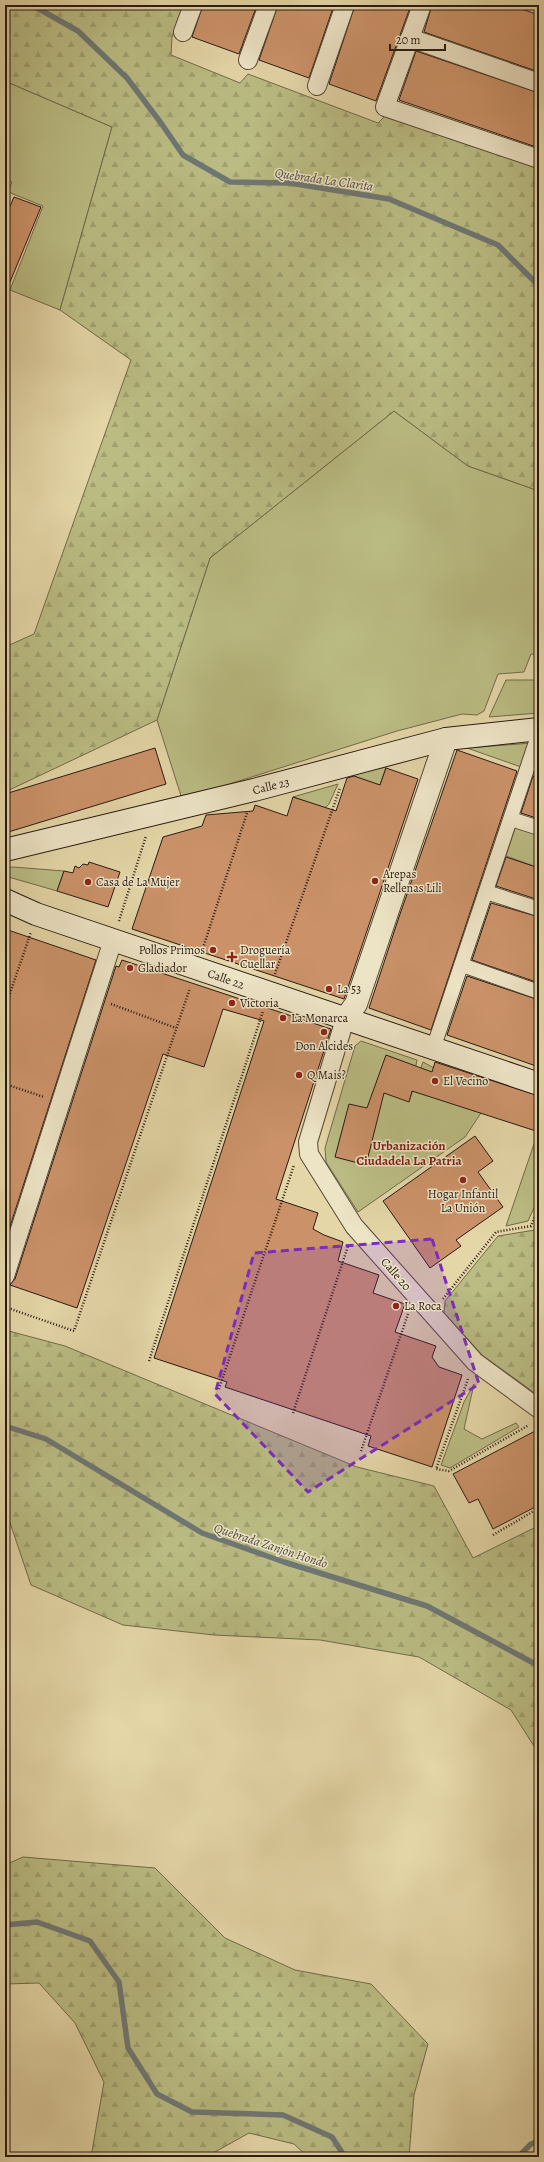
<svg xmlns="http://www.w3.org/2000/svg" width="544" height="2162" viewBox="0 0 544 2162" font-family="Alegreya,serif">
  <defs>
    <pattern id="forest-firs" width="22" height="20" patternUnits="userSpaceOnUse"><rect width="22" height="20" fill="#babc83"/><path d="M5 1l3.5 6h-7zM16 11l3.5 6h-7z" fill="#a0a170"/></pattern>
  </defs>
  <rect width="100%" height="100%" fill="#e4d6a7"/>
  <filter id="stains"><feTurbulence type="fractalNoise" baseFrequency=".005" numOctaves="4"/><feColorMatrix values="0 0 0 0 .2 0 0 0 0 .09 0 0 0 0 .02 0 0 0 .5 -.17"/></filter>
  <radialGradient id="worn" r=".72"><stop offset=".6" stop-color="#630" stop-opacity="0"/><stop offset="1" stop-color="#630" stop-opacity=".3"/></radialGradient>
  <g fill="#babc83" stroke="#716a4a">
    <path d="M 5,81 L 112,127 L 60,310 L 10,290 L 43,206 L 8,192 L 12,182 L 5,178 Z"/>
    <path d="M 394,411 L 468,466 L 539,491 L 539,655 L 531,654 L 524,672 L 498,674 L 484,711 L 477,715 L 462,714 L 397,731 L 182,799 L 157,720 L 210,558 Z"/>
    <path d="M 506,680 L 539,680 L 539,713 L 489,717 Z"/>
    <path d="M 532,743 L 524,768 L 467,748 Z"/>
    <path d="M 386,767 L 380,785 L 348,775 Z"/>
    <path d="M 338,784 L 329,804 L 325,808 L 293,797 Z"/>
    <path d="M 516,825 L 539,833 L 539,868 L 506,856 Z"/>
    <path d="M 13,867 L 64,871 L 57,891 L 5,876 L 5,868 Z"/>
    <path d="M 361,1041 L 417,1060 L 409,1101 L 423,1062 L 434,1068 L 481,1113 L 465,1137 L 358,1212 L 326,1162 L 325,1148 L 355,1046 Z"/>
    <path d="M 536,1131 L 539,1132 L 539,1197 L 528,1221 L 506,1226 L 535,1141 Z"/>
    <path d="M 474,1384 L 464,1429 L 482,1439 L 516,1423 L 519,1427 L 450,1468 L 441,1465 L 464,1402 Z"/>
  </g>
  <g fill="url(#forest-firs)" stroke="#716a4a">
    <path d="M 5,5 L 183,5 L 172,37 L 171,55 L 240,83 L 248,74 L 378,123 L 388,113 L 539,164 L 539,491 L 468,466 L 394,411 L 210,558 L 157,720 L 5,792 L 5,647 L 34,634 L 131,360 L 60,310 L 112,127 L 5,81 Z"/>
    <path d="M 535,1230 L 539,1238 L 539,1396 L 482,1355 L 444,1313 L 445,1301 L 498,1236 Z"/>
    <path d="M 5,1330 L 65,1346 L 357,1467 L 434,1486 L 473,1558 L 534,1528 L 539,1535 L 539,1754 L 511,1710 L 419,1657 L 320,1640 L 214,1635 L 123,1625 L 31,1585 L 5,1508 Z"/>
    <path d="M 23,1857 L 155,1868 L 225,1938 L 295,1970 L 371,1984 L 428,2044 L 414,2095 L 409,2157 L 308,2157 L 294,2144 L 249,2133 L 206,2157 L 91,2157 L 104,2082 L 75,2023 L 39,1983 L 5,1984 L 5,1865 Z"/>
  </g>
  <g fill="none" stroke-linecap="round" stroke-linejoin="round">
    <g stroke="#6e7774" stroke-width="5.5">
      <path d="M 32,5 L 78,31 L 127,78 L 161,123 L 183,155 L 230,182 L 290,183 L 389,199 L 498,245 L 539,286"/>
      <path d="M 5,1426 L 46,1439 L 202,1533 L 284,1562 L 427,1606 L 539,1666"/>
      <path d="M 5,1925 L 37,1922 L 90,1941 L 119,1982 L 128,2048 L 157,2094 L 192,2112 L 283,2115 L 332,2137 L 345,2157"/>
      <path d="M 518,2157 L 531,2144 L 539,2141"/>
    </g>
  </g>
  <g fill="#cb9269" stroke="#281912">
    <path d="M 203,5 L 257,5 L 239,54 L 192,37 Z"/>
    <path d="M 278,5 L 334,5 L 309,78 L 259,60 Z"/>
    <path d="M 355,5 L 411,5 L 376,101 L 329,84 Z"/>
    <path d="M 432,5 L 510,5 L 539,15 L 539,72 L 424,32 Z"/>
    <path d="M 416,51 L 539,93 L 539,148 L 399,100 Z"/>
    <path d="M 14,197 L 41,207 L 5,294 L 5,218 Z"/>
    <path d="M 155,748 L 166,784 L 5,833 L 5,794 Z"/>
    <path d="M 457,750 L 517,771 L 431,1030 L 369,1008 L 398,920 Z"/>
    <path d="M 386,768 L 418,779 L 344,999 L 132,929 L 163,837 L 202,826 L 206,815 L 253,811 L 255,805 L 287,816 L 293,797 L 336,811 L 347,778 L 354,776 L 380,785 Z"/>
    <path d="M 533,776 L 539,778 L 539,819 L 521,813 Z"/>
    <path d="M 506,857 L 539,868 L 539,900 L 496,886 Z"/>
    <path d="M 89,862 L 120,872 L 108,907 L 57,891 L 64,871 L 73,873 L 75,866 L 79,868 L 83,864 L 88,865 Z"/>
    <path d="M 491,903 L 539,917 L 539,983 L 472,960 Z"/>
    <path d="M 5,929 L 96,960 L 5,1242 Z"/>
    <path d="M 122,960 L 331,1029 L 276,1199 L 318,1213 L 313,1229 L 324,1235 L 343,1242 L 338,1261 L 379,1275 L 373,1293 L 405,1304 L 395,1332 L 436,1346 L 432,1357 L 439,1367 L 462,1375 L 432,1467 L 368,1446 L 371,1436 L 225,1387 L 227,1382 L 154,1358 L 264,1021 L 223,1009 L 204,1067 L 163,1054 L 77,1308 L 10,1285 L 15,1279 L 116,966 L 119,967 Z"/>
    <path d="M 467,976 L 539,1000 L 539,1067 L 447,1035 Z"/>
    <path d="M 386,1055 L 432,1072 L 435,1062 L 539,1096 L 539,1132 L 412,1091 L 409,1102 L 384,1093 L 366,1165 L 335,1157 L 349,1104 L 367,1108 Z"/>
    <path d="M 475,1136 L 493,1161 L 478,1172 L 503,1207 L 456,1240 L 461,1246 L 430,1268 L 383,1201 Z"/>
    <path d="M 539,1429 L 539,1505 L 493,1529 L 478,1499 L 469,1503 L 453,1474 Z"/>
  </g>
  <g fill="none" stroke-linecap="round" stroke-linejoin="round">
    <g stroke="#574837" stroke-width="16">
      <g id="pedestrian">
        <path d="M 511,819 L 539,828"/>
        <path d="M 486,892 L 539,909"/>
        <path d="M 462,965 L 539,992"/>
        <path d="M 433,1049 L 539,733"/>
      </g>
    </g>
    <g stroke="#574837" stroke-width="20">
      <g id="minor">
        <path d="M 422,5 L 385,107 L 539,159"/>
        <path d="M 183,32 L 193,5"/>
        <path d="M 410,38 L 539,83"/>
        <path d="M 248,60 L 268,5"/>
        <path d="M 317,86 L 345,5"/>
        <path d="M 345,1019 L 308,1142 L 309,1154 L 354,1226 L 475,1362 L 539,1409"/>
        <path d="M 5,1276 L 113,940"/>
      </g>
    </g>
    <g stroke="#574837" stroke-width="24">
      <path id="tertiary" d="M 345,1019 L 356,1004 L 446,739"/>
    </g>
    <g stroke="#281912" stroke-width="24">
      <g id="secondary">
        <path d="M 5,850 L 254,790 L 446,739 L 539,729"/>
        <path d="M 5,900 L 36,914 L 539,1084"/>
      </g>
    </g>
    <g stroke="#281912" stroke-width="2.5" stroke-dasharray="1 2" stroke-linecap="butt">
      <path d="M 119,921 L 146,836"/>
      <path d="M 202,951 L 247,813"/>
      <path d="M 275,974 L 340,788"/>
      <path d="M 111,1004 L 176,1028"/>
      <path d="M 5,1008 L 31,932"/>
      <path d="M 5,1084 L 44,1097"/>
      <path d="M 443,1299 L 496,1232 L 531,1226 L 539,1206"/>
      <path d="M 5,1307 L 74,1331 L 190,988"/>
      <path d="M 149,1361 L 263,1011"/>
      <path d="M 468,1379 L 436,1469 L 449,1471 L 529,1425"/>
      <path d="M 219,1389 L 294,1165"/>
      <path d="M 293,1413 L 348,1246"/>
      <path d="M 361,1451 L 408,1314"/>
      <path d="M 493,1535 L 539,1508"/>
    </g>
    <use href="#pedestrian" stroke="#ede4c6" stroke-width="14"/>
    <use href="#minor" stroke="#ede4c6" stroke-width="18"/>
    <use href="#tertiary" stroke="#ede4c6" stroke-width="22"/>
    <use href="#secondary" stroke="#ede4c6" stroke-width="22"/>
  </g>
  <path fill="#7b2cbf" fill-opacity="0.2" stroke="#7b2cbf" stroke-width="3" stroke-dasharray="8 5" stroke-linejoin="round" d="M 432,1239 L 479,1384 L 308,1492 L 215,1394 L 254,1253 Z"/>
  <g fill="#8f2418" stroke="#ede4c6" stroke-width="1.5">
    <circle cx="375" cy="881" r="4"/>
    <circle cx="88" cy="882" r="4"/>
    <circle cx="213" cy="950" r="4"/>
    <path d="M230 951h4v4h4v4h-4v4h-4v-4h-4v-4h4z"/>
    <circle cx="130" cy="968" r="4"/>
    <circle cx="329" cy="989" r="4"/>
    <circle cx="232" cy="1003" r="4"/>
    <circle cx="283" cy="1018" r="4"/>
    <circle cx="324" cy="1032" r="4"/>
    <circle cx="299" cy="1075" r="4"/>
    <circle cx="435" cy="1081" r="4"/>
    <circle cx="463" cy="1180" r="4"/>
    <circle cx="396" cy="1306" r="4"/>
  </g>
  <g text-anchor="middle" stroke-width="3" stroke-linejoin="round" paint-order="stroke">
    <g font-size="12" fill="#281912" stroke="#ede4c6">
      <text transform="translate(271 786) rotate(-14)" y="4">Calle 23</text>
      <text transform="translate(226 979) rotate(19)" y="4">Calle 22</text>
      <text transform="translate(396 1274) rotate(49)" y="4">Calle 20</text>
    </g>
    <g font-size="12" fill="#281912" stroke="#ede4c6" text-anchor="start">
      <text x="383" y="878">Arepas<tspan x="383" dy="14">Rellenas Lili</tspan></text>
      <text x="96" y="886">Casa de La Mujer</text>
      <text x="205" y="954" text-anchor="end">Pollos Primos</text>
      <text x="240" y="954">Droguería<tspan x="240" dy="14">Cuellar</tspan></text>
      <text x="138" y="972">Gladiador</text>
      <text x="337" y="993">La 53</text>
      <text x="240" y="1007">Victoria</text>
      <text x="291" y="1022">La Monarca</text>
      <text x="324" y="1050" text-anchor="middle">Don Alcides</text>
      <text x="307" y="1079">Q Mais?</text>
      <text x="443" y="1085">El Vecino</text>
      <text x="463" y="1198" text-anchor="middle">Hogar Infantil<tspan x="463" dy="14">La Unión</tspan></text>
      <text x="404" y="1310">La Roca</text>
    </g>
    <g font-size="13" font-style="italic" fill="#4b4843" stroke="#ede4c6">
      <text transform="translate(324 179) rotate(8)" y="5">Quebrada La Clarita</text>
      <text transform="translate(271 1545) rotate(18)" y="5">Quebrada Zanjón Hondo</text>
    </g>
    <g font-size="13" font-weight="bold" fill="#7a1f14" stroke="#ede4c6">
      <text x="409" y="1150">Urbanización<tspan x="409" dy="15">Ciudadela La Patria</tspan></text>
    </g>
  </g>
  <rect width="544" height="2162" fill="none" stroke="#e4d6a7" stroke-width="20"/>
  <rect x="6" y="6" width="532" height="2150" fill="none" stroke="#281912" stroke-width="2"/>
  <rect x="10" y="10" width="524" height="2142" fill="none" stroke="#281912"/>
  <path d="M390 44v6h55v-6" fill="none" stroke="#281912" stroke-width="2"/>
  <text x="396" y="44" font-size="12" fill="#281912" stroke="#ede4c6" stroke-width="3" paint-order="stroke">20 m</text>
  <rect width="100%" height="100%" filter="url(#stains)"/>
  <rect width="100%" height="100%" fill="url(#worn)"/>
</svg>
